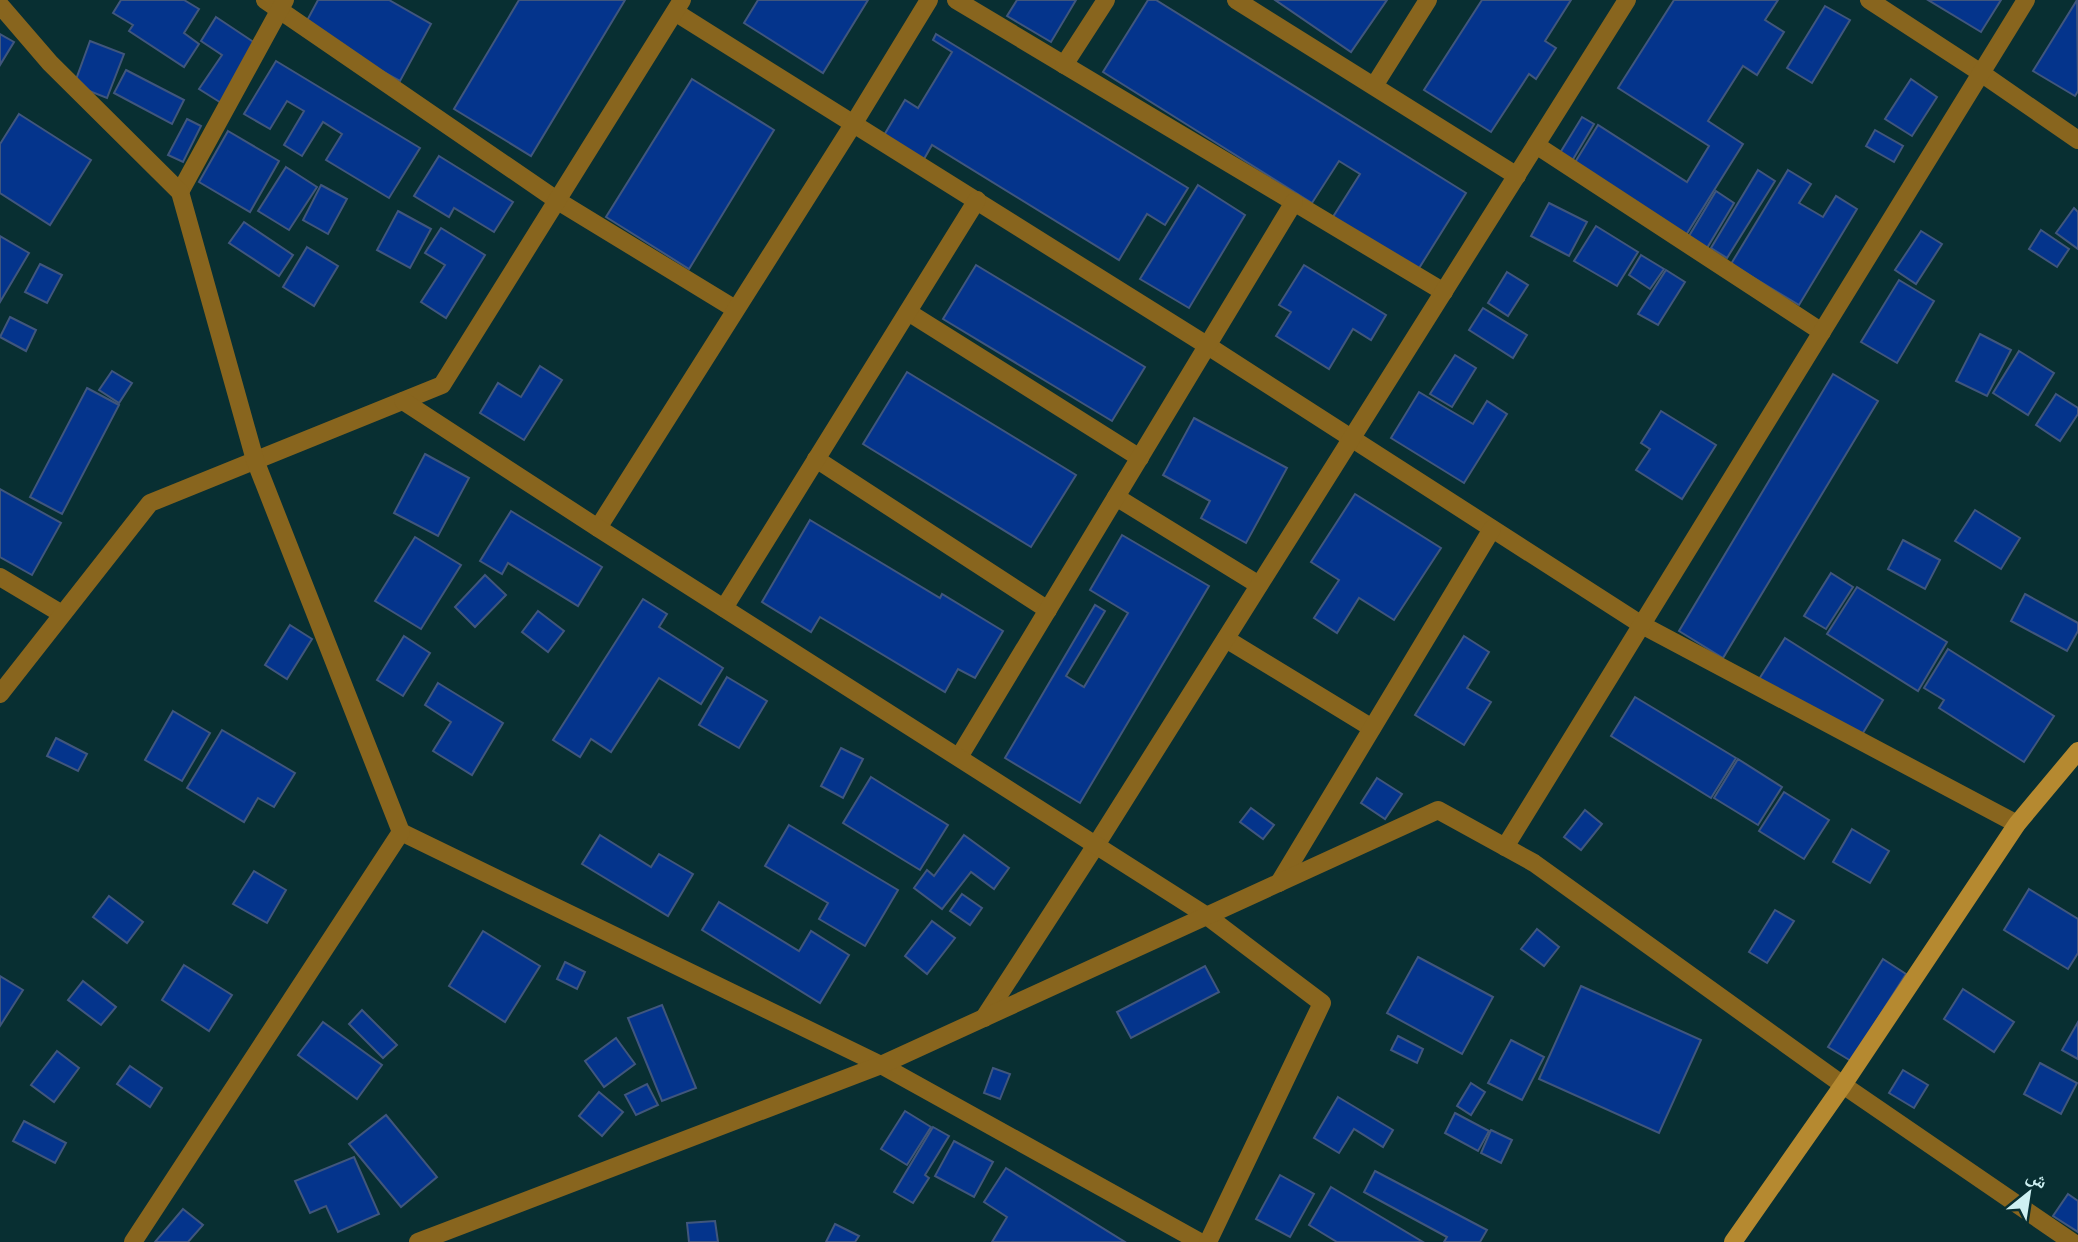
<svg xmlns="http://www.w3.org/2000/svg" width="2078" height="1242" viewBox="0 0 2078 1242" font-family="Lato,'Noto Naskh Arabic',sans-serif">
  <rect width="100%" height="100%" fill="#082f32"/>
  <g fill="#04348c" stroke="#40567d" stroke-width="2">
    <path d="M 121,0 L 184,0 L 199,9 L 184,33 L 199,44 L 184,67 L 129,31 L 133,25 L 113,13 Z"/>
    <path d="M 318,0 L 389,0 L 431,24 L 400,81 L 303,28 Z"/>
    <path d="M 519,0 L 625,0 L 531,156 L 454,109 Z"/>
    <path d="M 758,0 L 868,0 L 823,73 L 744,23 Z"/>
    <path d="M 1017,0 L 1076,0 L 1051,42 L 1007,16 Z"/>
    <path d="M 1148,0 L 1156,0 L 1466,193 L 1416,273 L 1331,220 L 1360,174 L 1339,161 L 1312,203 L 1103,72 Z"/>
    <path d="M 1275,0 L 1387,0 L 1351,52 Z"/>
    <path d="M 1482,0 L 1571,0 L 1545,41 L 1556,48 L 1536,79 L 1529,74 L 1491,132 L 1424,90 Z"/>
    <path d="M 1674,0 L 1778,0 L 1765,20 L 1784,32 L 1757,75 L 1743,66 L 1708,121 L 1743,144 L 1686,235 L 1574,164 L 1598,125 L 1687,182 L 1709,146 L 1618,88 Z"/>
    <path d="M 1928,0 L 2001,0 L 1981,32 Z"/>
    <path d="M 2077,0 L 2078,91 L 2075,96 L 2033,71 Z"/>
    <path d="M 1825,6 L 1850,20 L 1812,83 L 1787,68 Z"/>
    <path d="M 216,17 L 264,49 L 226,106 L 199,89 L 222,55 L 201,41 Z"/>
    <path d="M 0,34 L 14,42 L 0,65 Z"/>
    <path d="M 936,34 L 1188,188 L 1165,225 L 1147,214 L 1119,260 L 932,145 L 920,166 L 880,142 L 905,100 L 918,108 L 952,52 L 933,40 Z"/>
    <path d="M 90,41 L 124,54 L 107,98 L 74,85 Z"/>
    <path d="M 276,61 L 420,148 L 389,198 L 326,160 L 342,134 L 323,122 L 302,156 L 284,145 L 304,111 L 287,101 L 270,129 L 244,114 Z"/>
    <path d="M 126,70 L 184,100 L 172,124 L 114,93 Z"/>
    <path d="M 692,79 L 774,130 L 689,269 L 606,217 Z"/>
    <path d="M 1911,79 L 1937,97 L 1912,136 L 1885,119 Z"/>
    <path d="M 19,114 L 91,160 L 50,225 L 0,193 L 0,144 Z"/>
    <path d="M 1582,117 L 1594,124 L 1572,161 L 1560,153 Z"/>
    <path d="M 187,119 L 201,126 L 183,162 L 168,155 Z"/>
    <path d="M 1875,130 L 1903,146 L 1894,162 L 1866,146 Z"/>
    <path d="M 228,131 L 279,161 L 250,212 L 199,182 Z"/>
    <path d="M 439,156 L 513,202 L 494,232 L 454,208 L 449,217 L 414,196 Z"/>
    <path d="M 286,167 L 317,187 L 289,230 L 258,211 Z"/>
    <path d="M 1758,170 L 1775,181 L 1727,258 L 1711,248 Z"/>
    <path d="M 1788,170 L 1811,184 L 1799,203 L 1823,217 L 1836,196 L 1857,209 L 1799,305 L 1731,264 Z"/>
    <path d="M 321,185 L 347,199 L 328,234 L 303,220 Z"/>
    <path d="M 1198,185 L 1245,215 L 1189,308 L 1140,279 Z"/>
    <path d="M 1716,191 L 1734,203 L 1707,248 L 1689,236 Z"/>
    <path d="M 1549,203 L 1587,222 L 1569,256 L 1531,236 Z"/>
    <path d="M 2074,208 L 2078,212 L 2078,249 L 2056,233 Z"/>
    <path d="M 398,211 L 431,229 L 410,268 L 377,250 Z"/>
    <path d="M 244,222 L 293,255 L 279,276 L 229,243 Z"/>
    <path d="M 1596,226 L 1638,252 L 1617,286 L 1574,261 Z"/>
    <path d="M 441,228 L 485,255 L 446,318 L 421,302 L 445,265 L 425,253 Z"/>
    <path d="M 2041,230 L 2069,249 L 2057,267 L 2029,249 Z"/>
    <path d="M 1921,231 L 1942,244 L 1916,284 L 1895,270 Z"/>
    <path d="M 0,236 L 29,253 L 0,302 Z"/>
    <path d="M 307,247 L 338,266 L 314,306 L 283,287 Z"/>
    <path d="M 1641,255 L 1664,269 L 1650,289 L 1629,275 Z"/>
    <path d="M 40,264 L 62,275 L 47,303 L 25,292 Z"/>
    <path d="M 976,265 L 1145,367 L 1112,421 L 943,319 Z"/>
    <path d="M 1304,265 L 1386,315 L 1371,340 L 1353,329 L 1329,369 L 1276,336 L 1291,312 L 1279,305 Z"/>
    <path d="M 1666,270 L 1685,282 L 1658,325 L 1638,314 Z"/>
    <path d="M 1507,272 L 1528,285 L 1508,316 L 1488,303 Z"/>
    <path d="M 1899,280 L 1934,301 L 1897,363 L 1861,342 Z"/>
    <path d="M 1483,308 L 1527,335 L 1513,358 L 1469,330 Z"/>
    <path d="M 10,317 L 36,330 L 26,351 L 0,337 Z"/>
    <path d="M 1980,334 L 2011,350 L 1987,396 L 1956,381 Z"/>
    <path d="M 2019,351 L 2054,373 L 2028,415 L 1993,393 Z"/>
    <path d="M 1455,355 L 1476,368 L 1452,407 L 1430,394 Z"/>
    <path d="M 540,366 L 562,380 L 524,440 L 480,413 L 498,383 L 521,397 Z"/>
    <path d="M 112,371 L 132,383 L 119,403 L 99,390 Z"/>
    <path d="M 907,372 L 1076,475 L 1031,547 L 863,444 Z"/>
    <path d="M 1833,374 L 1878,401 L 1723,658 L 1679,631 Z"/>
    <path d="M 87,388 L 119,405 L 62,514 L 30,497 Z"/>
    <path d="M 1419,392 L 1473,424 L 1487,401 L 1507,414 L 1464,483 L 1391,438 Z"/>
    <path d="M 2056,394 L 2078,408 L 2078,414 L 2060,441 L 2036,425 Z"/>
    <path d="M 1661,411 L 1716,445 L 1682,499 L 1636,470 L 1650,449 L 1641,443 Z"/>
    <path d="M 1194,418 L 1287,468 L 1246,543 L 1201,518 L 1210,501 L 1163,475 Z"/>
    <path d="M 425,454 L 469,478 L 438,536 L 394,513 Z"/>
    <path d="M 0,489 L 61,523 L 32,575 L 0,557 Z"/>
    <path d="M 1355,494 L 1441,548 L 1394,620 L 1359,598 L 1337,633 L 1314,618 L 1339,580 L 1311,562 Z"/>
    <path d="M 1975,510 L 2020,538 L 2001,569 L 1955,541 Z"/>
    <path d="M 511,511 L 602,567 L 578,606 L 508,563 L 502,574 L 480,561 Z"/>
    <path d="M 810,520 L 940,598 L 942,594 L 1003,631 L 975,678 L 958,669 L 945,692 L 820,617 L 811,632 L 762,602 Z"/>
    <path d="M 1122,535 L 1209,586 L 1080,803 L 1005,758 L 1095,605 L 1105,611 L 1066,676 L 1084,687 L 1128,613 L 1090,590 Z"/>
    <path d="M 415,537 L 461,565 L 421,629 L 375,601 Z"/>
    <path d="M 1903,540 L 1940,560 L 1925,589 L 1888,569 Z"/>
    <path d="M 1831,573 L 1853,587 L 1826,629 L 1804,616 Z"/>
    <path d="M 485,575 L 506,595 L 475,627 L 455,607 Z"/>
    <path d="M 1857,587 L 1947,642 L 1918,691 L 1827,634 Z"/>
    <path d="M 2025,594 L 2078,623 L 2078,631 L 2067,651 L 2011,621 Z"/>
    <path d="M 643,599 L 667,614 L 659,627 L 723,668 L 701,704 L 659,678 L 611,752 L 591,739 L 580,757 L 553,740 Z"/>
    <path d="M 538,611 L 564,631 L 548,652 L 522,632 Z"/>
    <path d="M 290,625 L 312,639 L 287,679 L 265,665 Z"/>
    <path d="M 404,636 L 430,653 L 403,696 L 377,680 Z"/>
    <path d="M 1464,636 L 1489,652 L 1467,688 L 1491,702 L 1464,745 L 1415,715 Z"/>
    <path d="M 1785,638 L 1883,700 L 1855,746 L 1756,684 Z"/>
    <path d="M 1948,649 L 2054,716 L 2024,762 L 1939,708 L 1944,700 L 1924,688 Z"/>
    <path d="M 727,677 L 767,701 L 739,748 L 699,725 Z"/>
    <path d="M 438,683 L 503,723 L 472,775 L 433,751 L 451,722 L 425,705 Z"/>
    <path d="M 1635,697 L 1736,758 L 1711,798 L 1611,736 Z"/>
    <path d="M 173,711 L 210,733 L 182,781 L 145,760 Z"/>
    <path d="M 222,730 L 295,773 L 274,807 L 258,798 L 244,822 L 187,788 Z"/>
    <path d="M 56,738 L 87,754 L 78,771 L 47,756 Z"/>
    <path d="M 841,748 L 863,759 L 843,798 L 821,786 Z"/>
    <path d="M 1738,759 L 1782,787 L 1758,825 L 1714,798 Z"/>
    <path d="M 871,777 L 948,825 L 920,870 L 843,823 Z"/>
    <path d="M 1377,778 L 1402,794 L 1385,819 L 1361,803 Z"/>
    <path d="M 1784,792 L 1829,820 L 1804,859 L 1759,831 Z"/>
    <path d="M 1251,808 L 1274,825 L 1263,839 L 1240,822 Z"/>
    <path d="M 1585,810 L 1602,824 L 1581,850 L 1564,837 Z"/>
    <path d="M 789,825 L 898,890 L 865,946 L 819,919 L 828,903 L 765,866 Z"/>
    <path d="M 1852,829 L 1889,851 L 1870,883 L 1833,862 Z"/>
    <path d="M 600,835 L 651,867 L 659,854 L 693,874 L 668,916 L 582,864 Z"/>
    <path d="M 964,835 L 1009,868 L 994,889 L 971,872 L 942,909 L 914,888 L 927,870 L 934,876 Z"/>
    <path d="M 254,871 L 286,890 L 267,923 L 233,904 Z"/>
    <path d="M 2029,889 L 2078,919 L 2078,953 L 2068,969 L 2004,930 Z"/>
    <path d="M 962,894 L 982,908 L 970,925 L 950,911 Z"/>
    <path d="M 109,896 L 143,922 L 127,943 L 93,917 Z"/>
    <path d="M 719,902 L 799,951 L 811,931 L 849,955 L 820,1003 L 702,930 Z"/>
    <path d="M 1775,910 L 1794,921 L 1767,963 L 1749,952 Z"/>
    <path d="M 932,921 L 955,938 L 927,974 L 905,956 Z"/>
    <path d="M 1537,929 L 1559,947 L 1544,966 L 1521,949 Z"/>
    <path d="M 483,931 L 540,966 L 505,1022 L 449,986 Z"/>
    <path d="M 1418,957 L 1493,997 L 1462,1054 L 1387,1013 Z"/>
    <path d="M 1883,959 L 1906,974 L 1851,1061 L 1828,1047 Z"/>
    <path d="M 565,962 L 585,972 L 577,989 L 557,979 Z"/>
    <path d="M 184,965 L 232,995 L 209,1031 L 162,1000 Z"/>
    <path d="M 1205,966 L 1219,992 L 1131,1038 L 1117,1012 Z"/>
    <path d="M 0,976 L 23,990 L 0,1026 Z"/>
    <path d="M 83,981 L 116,1007 L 101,1025 L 68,1000 Z"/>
    <path d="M 1581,986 L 1701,1040 L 1659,1133 L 1539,1079 Z"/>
    <path d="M 1963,989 L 2014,1022 L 1994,1052 L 1944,1019 Z"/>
    <path d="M 662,1005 L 696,1088 L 662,1101 L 628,1018 Z"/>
    <path d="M 362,1010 L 397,1045 L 383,1058 L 349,1024 Z"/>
    <path d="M 323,1022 L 382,1065 L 357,1099 L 298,1055 Z"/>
    <path d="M 2078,1022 L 2078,1059 L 2062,1050 Z"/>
    <path d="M 1398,1036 L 1423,1049 L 1417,1063 L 1391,1050 Z"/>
    <path d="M 616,1038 L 635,1064 L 604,1087 L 585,1061 Z"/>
    <path d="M 1511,1040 L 1544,1057 L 1522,1100 L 1488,1083 Z"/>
    <path d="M 57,1051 L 79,1068 L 54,1102 L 31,1085 Z"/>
    <path d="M 2040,1063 L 2077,1083 L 2061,1114 L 2024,1094 Z"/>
    <path d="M 130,1066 L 162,1088 L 150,1107 L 117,1084 Z"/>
    <path d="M 993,1068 L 1010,1074 L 1000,1099 L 984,1093 Z"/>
    <path d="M 1903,1070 L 1928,1085 L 1914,1108 L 1889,1093 Z"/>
    <path d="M 1471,1083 L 1485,1092 L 1471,1115 L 1457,1106 Z"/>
    <path d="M 647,1084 L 658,1105 L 636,1115 L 625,1095 Z"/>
    <path d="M 599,1092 L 623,1112 L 602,1136 L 579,1116 Z"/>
    <path d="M 1338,1097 L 1393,1130 L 1383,1147 L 1354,1129 L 1339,1153 L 1314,1138 Z"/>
    <path d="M 905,1111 L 931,1127 L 907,1165 L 881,1149 Z"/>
    <path d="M 1455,1113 L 1489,1131 L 1478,1151 L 1445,1133 Z"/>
    <path d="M 386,1115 L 437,1177 L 401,1207 L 349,1144 Z"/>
    <path d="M 24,1121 L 66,1143 L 55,1163 L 13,1141 Z"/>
    <path d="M 933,1127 L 949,1136 L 925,1175 L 929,1178 L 913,1203 L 894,1192 Z"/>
    <path d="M 1491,1130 L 1512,1140 L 1501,1163 L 1481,1153 Z"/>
    <path d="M 954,1141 L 993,1162 L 974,1197 L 935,1176 Z"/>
    <path d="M 354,1157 L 379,1214 L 338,1232 L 326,1206 L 310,1213 L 295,1181 Z"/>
    <path d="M 1006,1168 L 1125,1242 L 992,1242 L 1007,1217 L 984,1202 Z"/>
    <path d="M 1375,1171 L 1487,1230 L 1480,1242 L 1444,1242 L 1447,1237 L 1364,1192 Z"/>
    <path d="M 1280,1175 L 1314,1194 L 1290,1237 L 1256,1219 Z"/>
    <path d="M 1331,1187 L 1423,1242 L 1337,1242 L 1309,1225 Z"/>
    <path d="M 2068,1194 L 2078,1201 L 2078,1232 L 2053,1216 Z"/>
    <path d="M 183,1209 L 203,1225 L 188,1242 L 155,1242 Z"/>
    <path d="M 715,1221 L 718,1242 L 689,1242 L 687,1223 Z"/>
    <path d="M 835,1224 L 859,1236 L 855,1242 L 826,1242 Z"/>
  </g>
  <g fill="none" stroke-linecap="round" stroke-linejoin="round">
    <g stroke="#88651e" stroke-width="18">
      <path d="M 265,0 L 558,201 L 735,309"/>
      <path d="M 956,0 L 1444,292"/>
      <path d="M 1236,0 L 1517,176"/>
      <path d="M 1869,0 L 1981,73 L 2078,140"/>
      <path d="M 675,12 L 1208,346 L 1642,625 L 2017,824"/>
      <path d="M 1064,65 L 1106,0"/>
      <path d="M 1374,86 L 1428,0"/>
      <path d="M 1536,145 L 1822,332"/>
      <path d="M 180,192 L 285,0"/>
      <path d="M 908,312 L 1140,458"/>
      <path d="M 816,459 L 1048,610"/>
      <path d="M 1116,497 L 1259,585"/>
      <path d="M 598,528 L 854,123 L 929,0"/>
      <path d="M 0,577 L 62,614"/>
      <path d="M 724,608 L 977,200"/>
      <path d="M 1226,639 L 1372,728"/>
      <path d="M 0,694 L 150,503 L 442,385 L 682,0"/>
      <path d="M 959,757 L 1294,202"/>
      <path d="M 401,832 L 881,1065 L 1200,1242"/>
      <path d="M 1505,847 L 2026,0"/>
      <path d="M 1279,883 L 1492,529"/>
      <path d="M 984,1018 L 1096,845 L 1627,0"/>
    </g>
    <g stroke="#88651e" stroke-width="18">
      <path d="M 0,5 L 50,63 L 180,192 L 255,460 L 401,832 L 133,1242"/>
      <path d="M 403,401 L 598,528 L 1207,916 L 1322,1003 L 1208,1242"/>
      <path d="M 418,1242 L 881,1065 L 1438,810 L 1534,863 L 1843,1085 L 2072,1242"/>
    </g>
    <path stroke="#b58930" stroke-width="18" d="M 1733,1242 L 1843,1085 L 2017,824 L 2078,751"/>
  </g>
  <g transform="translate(2029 1193) rotate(30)" stroke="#082f32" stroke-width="5" paint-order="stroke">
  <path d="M0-5L12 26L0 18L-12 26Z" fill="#cef0f2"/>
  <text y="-10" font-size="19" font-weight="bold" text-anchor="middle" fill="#cef0f2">ش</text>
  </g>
</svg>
